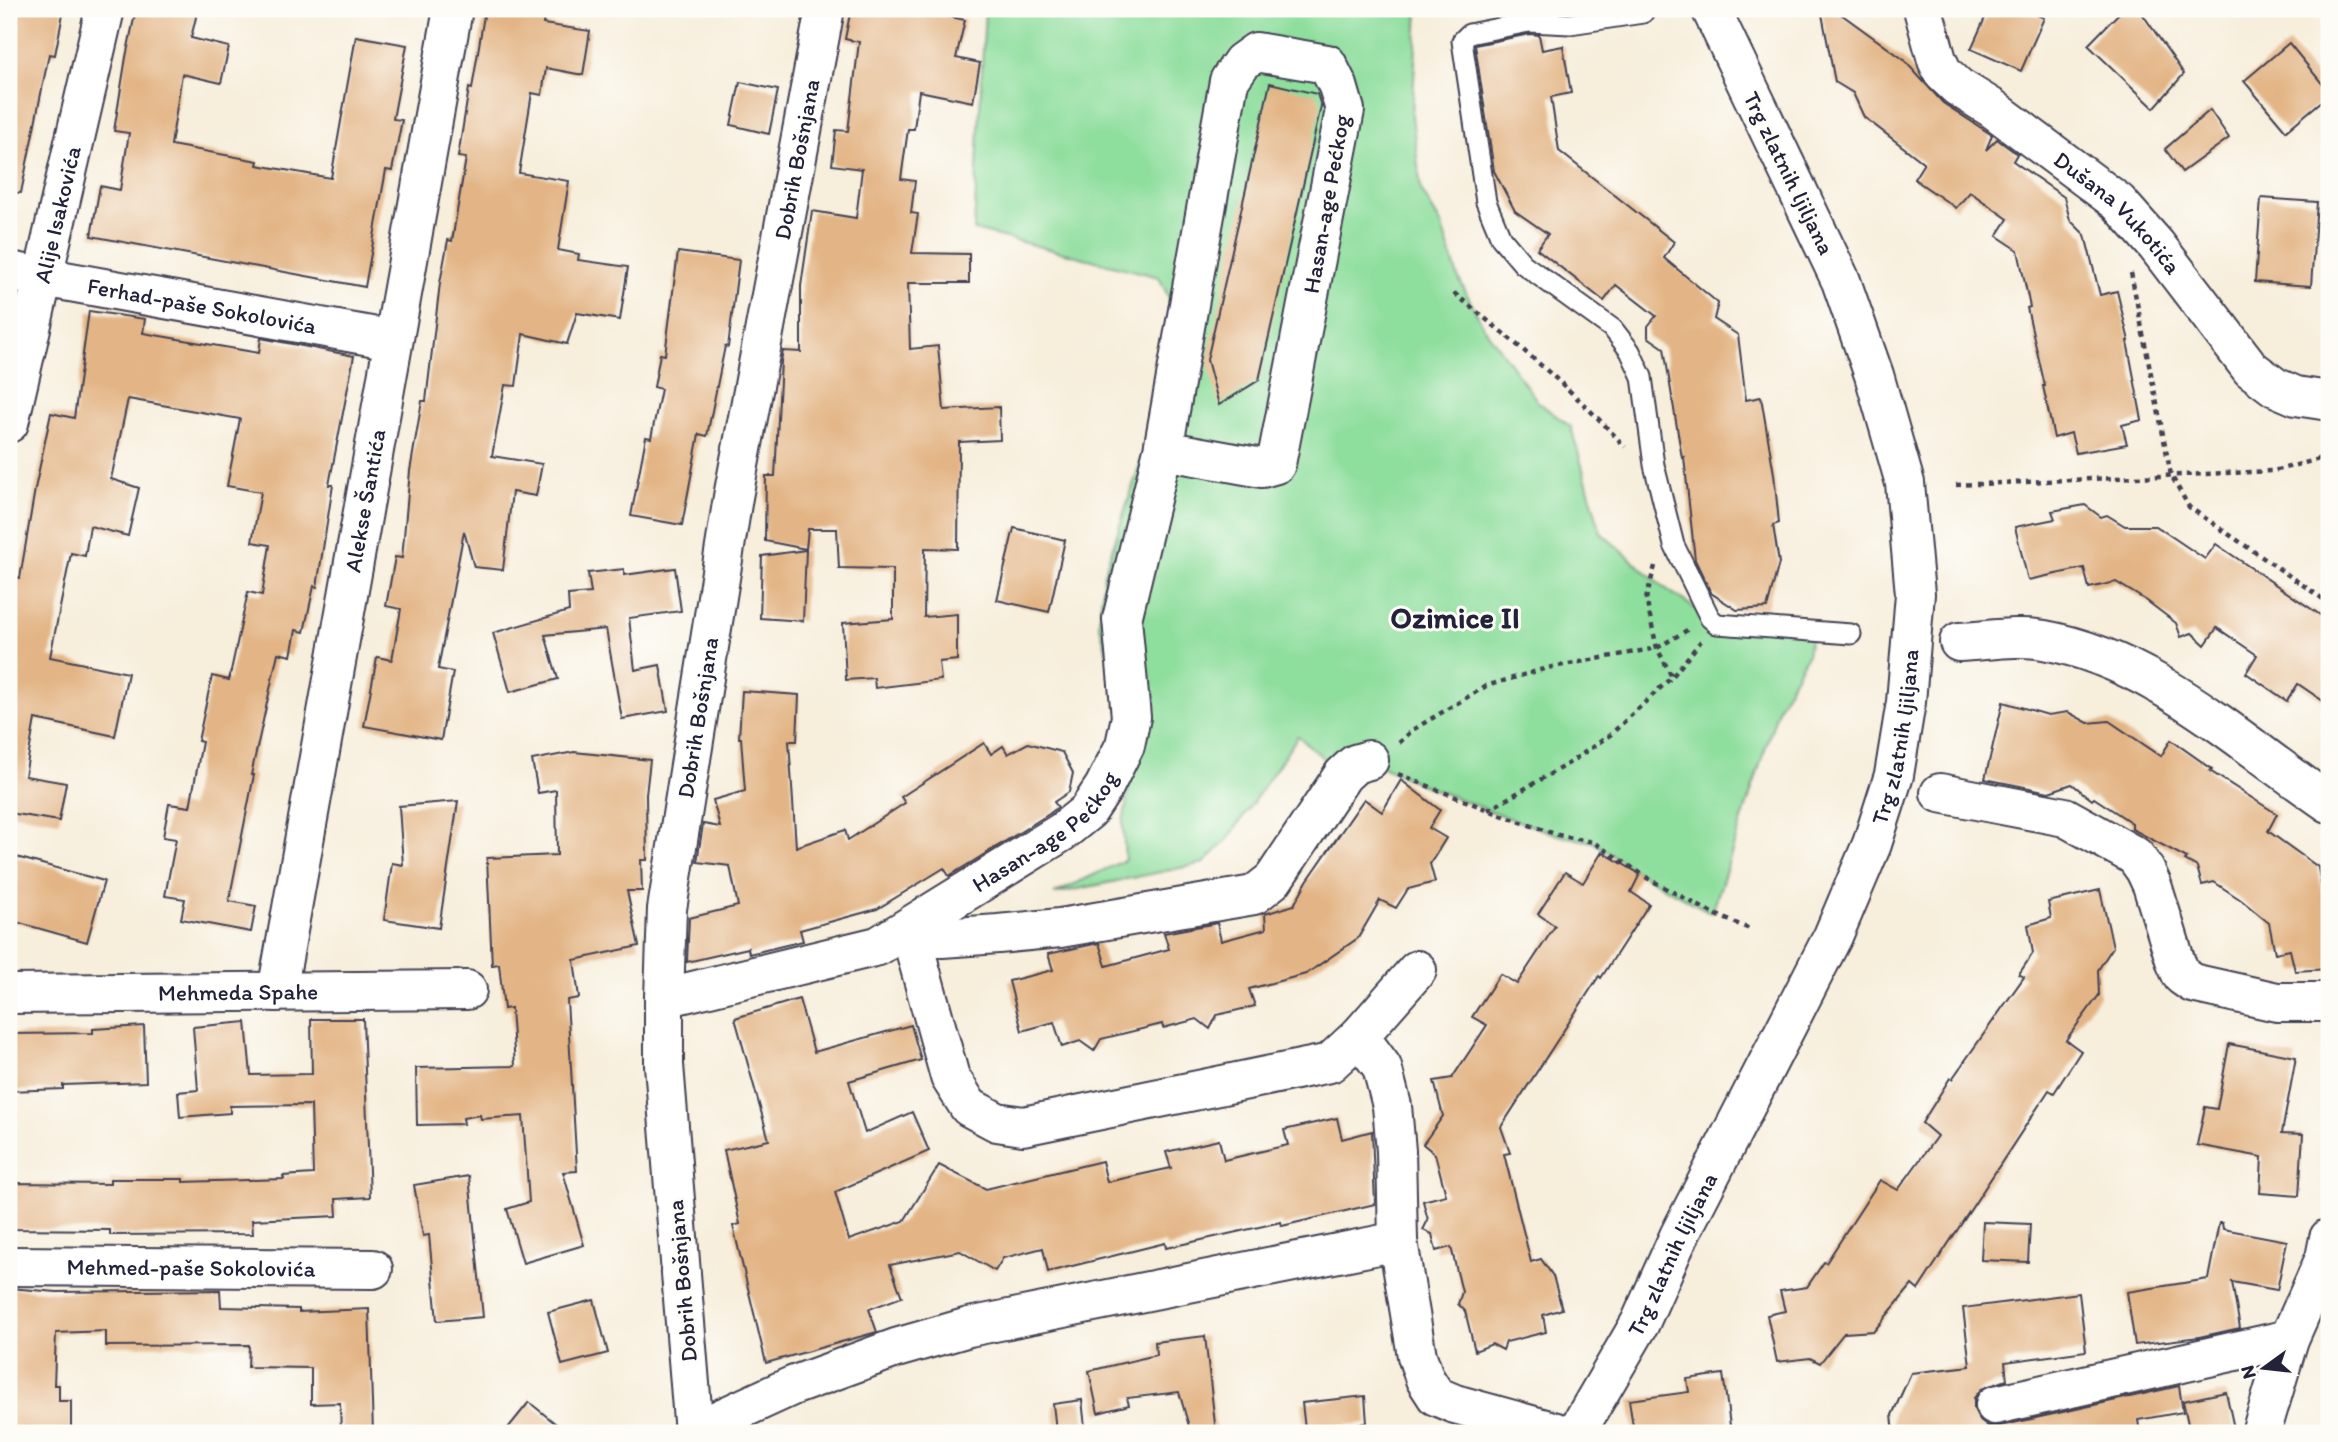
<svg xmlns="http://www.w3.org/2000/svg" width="2338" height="1442" viewBox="0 0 2338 1442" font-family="Itim,sans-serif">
  <rect width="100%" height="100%" fill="#fdfcf7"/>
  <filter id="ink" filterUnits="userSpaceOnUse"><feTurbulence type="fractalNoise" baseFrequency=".0143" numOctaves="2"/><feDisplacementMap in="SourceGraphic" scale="14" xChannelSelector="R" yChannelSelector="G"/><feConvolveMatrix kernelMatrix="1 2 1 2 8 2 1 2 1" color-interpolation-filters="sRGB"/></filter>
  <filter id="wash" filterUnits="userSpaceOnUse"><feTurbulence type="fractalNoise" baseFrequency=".00686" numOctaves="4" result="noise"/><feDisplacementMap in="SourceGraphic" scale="28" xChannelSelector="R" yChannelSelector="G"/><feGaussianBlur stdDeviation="1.57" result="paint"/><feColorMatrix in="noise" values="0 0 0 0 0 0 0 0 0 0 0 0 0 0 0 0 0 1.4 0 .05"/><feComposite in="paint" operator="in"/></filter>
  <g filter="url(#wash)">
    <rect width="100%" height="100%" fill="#f7eedb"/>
    <path fill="#8ede9d" stroke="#58806c" stroke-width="2" d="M 985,9 L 1418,9 L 1412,116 L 1421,190 L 1441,224 L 1458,277 L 1483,326 L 1538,402 L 1571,427 L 1601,533 L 1662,586 L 1709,618 L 1811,631 L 1807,655 L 1779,706 L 1712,913 L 1649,879 L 1593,842 L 1558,835 L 1501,815 L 1420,784 L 1369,760 L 1343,775 L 1298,736 L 1228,839 L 1204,863 L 1054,894 L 1125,860 L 1123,823 L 1130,783 L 1121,754 L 1127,725 L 1099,623 L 1104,574 L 1184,330 L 1159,277 L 974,230 Z"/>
    <g id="blocks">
      <g fill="#e3b586">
        <path d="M 9,9 L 64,9 L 55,55 L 49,54 L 21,193 L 9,192 Z"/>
        <path d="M 136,9 L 179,9 L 197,13 L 191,38 L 229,47 L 221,83 L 182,74 L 171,145 L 258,161 L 257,165 L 331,178 L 356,36 L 407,45 L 393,119 L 402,120 L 392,171 L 386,170 L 365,287 L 91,236 L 100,186 L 120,190 L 129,133 L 114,131 L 126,57 Z"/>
        <path d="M 485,9 L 545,9 L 543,24 L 590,31 L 583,75 L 546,68 L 542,95 L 532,93 L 519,173 L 569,181 L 558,250 L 579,254 L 578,260 L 628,267 L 620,320 L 577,313 L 567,344 L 523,334 L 516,386 L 505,385 L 492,456 L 542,464 L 536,496 L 512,492 L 503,570 L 474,567 L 464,531 L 438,669 L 453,672 L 441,740 L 364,726 L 377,657 L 392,660 L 401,609 L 386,606 L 395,557 L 402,558 L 410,471 L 422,401 L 426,401 L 440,283 L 448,240 L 452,241 L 466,158 L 458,157 L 469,88 L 472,89 Z"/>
        <path d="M 851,9 L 912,9 L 965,20 L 956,58 L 980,63 L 973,102 L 919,91 L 914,129 L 908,129 L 901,179 L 915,181 L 911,213 L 918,214 L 912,253 L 969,254 L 969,283 L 908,283 L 910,349 L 938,346 L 944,410 L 999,407 L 1000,440 L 959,442 L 958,549 L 925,548 L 924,617 L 957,614 L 957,660 L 939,662 L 941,680 L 875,688 L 874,678 L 846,680 L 843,623 L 893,619 L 893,569 L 839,568 L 837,529 L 808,529 L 806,549 L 765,541 L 766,476 L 775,476 L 781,361 L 783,351 L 801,352 L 801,286 L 812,211 L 856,218 L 862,169 L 832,165 L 836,130 L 848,131 L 859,42 L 845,39 Z"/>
        <path d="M 1821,9 L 1834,9 L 1903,59 L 1943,103 L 1992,135 L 1986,150 L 1997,139 L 2017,154 L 2013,161 L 2064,197 L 2070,220 L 2085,235 L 2100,295 L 2117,291 L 2129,341 L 2127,341 L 2142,420 L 2122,425 L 2127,444 L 2076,453 L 2071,433 L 2054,438 L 2043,386 L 2045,386 L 2027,308 L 2030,307 L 2018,250 L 1997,236 L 2008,219 L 1970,192 L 1956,208 L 1914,179 L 1924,163 L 1864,117 L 1853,93 L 1835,82 Z"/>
        <path d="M 1989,9 L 2024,9 L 2044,18 L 2021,71 L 1971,49 Z"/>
        <path d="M 2123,9 L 2139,9 L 2184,74 L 2154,108 L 2088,45 Z"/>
        <path d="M 1530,34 L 1539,35 L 1542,50 L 1563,46 L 1571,93 L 1551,97 L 1559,151 L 1674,242 L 1664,258 L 1718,303 L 1714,319 L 1738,335 L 1746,400 L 1761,397 L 1774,474 L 1779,523 L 1773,525 L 1779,563 L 1767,608 L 1737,610 L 1711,593 L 1695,560 L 1684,457 L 1682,458 L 1664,348 L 1648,337 L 1648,326 L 1656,316 L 1616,285 L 1604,301 L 1537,249 L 1548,234 L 1515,211 L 1494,171 L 1475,45 Z"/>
        <path d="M 2289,43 L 2329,92 L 2329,95 L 2286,131 L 2244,81 Z"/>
        <path d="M 740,82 L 778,90 L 769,134 L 731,125 Z"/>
        <path d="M 1270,83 L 1317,94 L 1321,106 L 1259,380 L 1219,405 L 1207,360 Z"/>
        <path d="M 2210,110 L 2229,138 L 2182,172 L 2165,149 Z"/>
        <path d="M 2261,198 L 2317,202 L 2311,286 L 2255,282 Z"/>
        <path d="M 678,252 L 739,260 L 728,347 L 725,346 L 707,436 L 699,434 L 682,525 L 631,516 L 646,437 L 651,438 L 661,389 L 654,387 L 660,354 L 665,355 Z"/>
        <path d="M 89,311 L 145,319 L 143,333 L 259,353 L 261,338 L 354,356 L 329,485 L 333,485 L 317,587 L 314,586 L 304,632 L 296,630 L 291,656 L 278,653 L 251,775 L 254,775 L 229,901 L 256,906 L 251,932 L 181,919 L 185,899 L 165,896 L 176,839 L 163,837 L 169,804 L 190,807 L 202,742 L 198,741 L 212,676 L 229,680 L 248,592 L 262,595 L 270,545 L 252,542 L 261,492 L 227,486 L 240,419 L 128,399 L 111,479 L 139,488 L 128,536 L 90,526 L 85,556 L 71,553 L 50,657 L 128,673 L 115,736 L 35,719 L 25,776 L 66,783 L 59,821 L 9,813 L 9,612 L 16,577 L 20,578 L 35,489 L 51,413 L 74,418 Z"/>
        <path d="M 2085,505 L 2101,517 L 2107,515 L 2125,526 L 2156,526 L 2205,559 L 2216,544 L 2329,621 L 2329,705 L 2298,684 L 2287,701 L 2246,673 L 2257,655 L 2217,628 L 2205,645 L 2192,633 L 2181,637 L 2176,623 L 2147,601 L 2116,582 L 2089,588 L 2084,568 L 2028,580 L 2015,527 L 2055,519 L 2052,511 Z"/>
        <path d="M 1014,528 L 1065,540 L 1049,612 L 997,600 Z"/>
        <path d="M 806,550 L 803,621 L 760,618 L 762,556 Z"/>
        <path d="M 675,568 L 681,611 L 629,618 L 635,670 L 660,665 L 668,711 L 622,719 L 606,629 L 545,635 L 558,679 L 510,692 L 493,633 L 569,611 L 568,595 L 591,593 L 588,573 L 624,569 L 624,575 Z"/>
        <path d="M 742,691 L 799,695 L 797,741 L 789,741 L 796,847 L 845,830 L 848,840 L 905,803 L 901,797 L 984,743 L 991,754 L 1003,746 L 1008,754 L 1028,743 L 1062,752 L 1073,773 L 1069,792 L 1054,802 L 1058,807 L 1049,814 L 972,862 L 949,876 L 944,868 L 877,909 L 800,930 L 803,941 L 749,954 L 748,948 L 687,962 L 689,918 L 738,906 L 730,866 L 697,862 L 703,824 L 720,827 L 713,800 L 745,791 L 741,738 L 739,738 Z"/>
        <path d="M 2003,702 L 2048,715 L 2068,712 L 2088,723 L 2109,721 L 2161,756 L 2171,740 L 2212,769 L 2210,771 L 2277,814 L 2268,831 L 2318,867 L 2322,891 L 2329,896 L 2329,969 L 2295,971 L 2290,950 L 2275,953 L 2269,923 L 2241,900 L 2214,882 L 2202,885 L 2197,867 L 2185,860 L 2187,858 L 2132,829 L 2132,823 L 2094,798 L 2092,800 L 2072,784 L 2049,792 L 1985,779 Z"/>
        <path d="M 574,752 L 650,760 L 646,795 L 647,860 L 641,860 L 642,891 L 627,891 L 639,946 L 574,960 L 579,998 L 567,1000 L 577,1171 L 563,1172 L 584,1245 L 523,1263 L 507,1209 L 529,1202 L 523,1116 L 481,1119 L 480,1115 L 463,1118 L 464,1124 L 417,1125 L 416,1068 L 515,1066 L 511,1008 L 504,1009 L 499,964 L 492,965 L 487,858 L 557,855 L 556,790 L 538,793 L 532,760 Z"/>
        <path d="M 1401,780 L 1440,810 L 1429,828 L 1446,838 L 1430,864 L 1435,882 L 1408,889 L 1396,908 L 1380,900 L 1358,938 L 1306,974 L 1249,989 L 1255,1006 L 1217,1015 L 1210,1029 L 1197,1019 L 1163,1028 L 1162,1024 L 1101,1039 L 1094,1051 L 1080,1041 L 1062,1047 L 1054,1022 L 1022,1031 L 1009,981 L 1053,970 L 1048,954 L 1099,943 L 1106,966 L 1169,949 L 1164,933 L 1217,923 L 1221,941 L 1266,929 L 1265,914 L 1294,905 L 1307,881 L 1364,799 L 1382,812 Z"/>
        <path d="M 458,801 L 439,928 L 384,920 L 392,863 L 403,865 L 399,806 Z"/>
        <path d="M 1602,852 L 1640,874 L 1631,892 L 1649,904 L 1601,978 L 1599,976 L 1501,1127 L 1510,1153 L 1504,1154 L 1531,1262 L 1541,1259 L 1553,1276 L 1562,1309 L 1543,1315 L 1546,1332 L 1506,1342 L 1503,1350 L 1492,1344 L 1475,1351 L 1465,1311 L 1458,1304 L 1462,1292 L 1451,1247 L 1436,1251 L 1432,1234 L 1423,1230 L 1428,1220 L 1423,1201 L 1446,1195 L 1435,1154 L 1423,1144 L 1443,1116 L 1434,1081 L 1452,1078 L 1487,1025 L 1472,1017 L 1500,974 L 1517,984 L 1555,926 L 1538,914 L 1565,872 L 1583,883 Z"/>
        <path d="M 9,855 L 104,881 L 87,942 L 9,920 Z"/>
        <path d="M 2100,890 L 2113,947 L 2098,970 L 2099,995 L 2066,1040 L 2081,1051 L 2054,1093 L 2049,1090 L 1918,1290 L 1912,1285 L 1874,1331 L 1844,1333 L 1820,1363 L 1810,1358 L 1777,1362 L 1767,1315 L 1785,1311 L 1780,1291 L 1807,1287 L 1824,1262 L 1826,1263 L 1880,1180 L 1898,1190 L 1937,1136 L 1922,1123 L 1950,1078 L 1952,1079 L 2024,977 L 2019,974 L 2033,953 L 2028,925 L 2051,918 L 2048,902 Z"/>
        <path d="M 799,999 L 814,1052 L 911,1025 L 921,1060 L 849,1081 L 865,1133 L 912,1112 L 929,1151 L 835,1192 L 849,1240 L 904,1221 L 939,1165 L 986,1189 L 1102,1161 L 1107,1182 L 1171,1168 L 1166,1152 L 1219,1140 L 1224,1160 L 1288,1145 L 1284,1130 L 1337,1118 L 1342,1139 L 1372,1131 L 1375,1204 L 1282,1226 L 1281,1222 L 1166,1248 L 1165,1243 L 1048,1272 L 1043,1248 L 1003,1258 L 995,1271 L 960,1251 L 890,1265 L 902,1297 L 869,1309 L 877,1332 L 766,1363 L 733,1226 L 740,1224 L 724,1150 L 769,1140 L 735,1018 Z"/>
        <path d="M 311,1019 L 363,1019 L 370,1197 L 336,1199 L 337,1216 L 252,1220 L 253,1234 L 110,1235 L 110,1230 L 9,1229 L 9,1183 L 110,1184 L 110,1179 L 183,1179 L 183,1182 L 284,1179 L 283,1176 L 313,1174 L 311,1105 L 230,1106 L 230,1113 L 180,1117 L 178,1092 L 198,1090 L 193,1027 L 246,1022 L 251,1075 L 312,1074 Z"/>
        <path d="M 144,1026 L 146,1082 L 63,1085 L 63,1089 L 9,1091 L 9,1034 L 93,1033 L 93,1029 Z"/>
        <path d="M 2229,1044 L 2296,1057 L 2282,1133 L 2303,1134 L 2299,1196 L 2260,1193 L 2262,1157 L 2197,1145 L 2205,1107 L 2217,1109 Z"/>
        <path d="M 469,1176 L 483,1317 L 437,1321 L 429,1235 L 423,1236 L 414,1185 Z"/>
        <path d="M 1983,1222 L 2030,1224 L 2028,1262 L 1981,1260 Z"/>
        <path d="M 2219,1223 L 2222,1223 L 2223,1229 L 2287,1241 L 2277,1290 L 2232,1282 L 2240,1328 L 2199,1337 L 2135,1345 L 2127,1292 L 2208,1279 Z"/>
        <path d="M 9,1288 L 57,1292 L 220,1290 L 221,1307 L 299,1309 L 299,1312 L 369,1309 L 373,1433 L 341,1433 L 340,1403 L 311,1404 L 311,1368 L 248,1367 L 249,1345 L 106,1346 L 106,1331 L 56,1333 L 54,1385 L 59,1385 L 59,1401 L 71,1401 L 71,1433 L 9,1433 Z"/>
        <path d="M 2079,1293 L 2086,1351 L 2005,1362 L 2007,1380 L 1981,1389 L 1974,1398 L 1974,1409 L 1979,1419 L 1988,1426 L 2000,1426 L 2179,1386 L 2183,1412 L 2138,1420 L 2140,1433 L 1894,1433 L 1892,1415 L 1911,1373 L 1970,1366 L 1963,1308 Z"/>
        <path d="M 594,1300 L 608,1353 L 562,1365 L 548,1312 Z"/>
        <path d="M 1205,1336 L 1216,1433 L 1191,1433 L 1179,1392 L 1127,1398 L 1129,1405 L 1098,1413 L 1089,1371 L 1156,1355 L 1155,1342 Z"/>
        <path d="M 1723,1374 L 1731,1433 L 1634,1433 L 1629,1400 L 1689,1392 L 1687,1379 Z"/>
        <path d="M 2226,1392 L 2235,1433 L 2190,1433 L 2183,1401 Z"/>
        <path d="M 1365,1396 L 1367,1423 L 1305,1429 L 1302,1403 Z"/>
        <path d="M 1082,1400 L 1085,1427 L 1056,1430 L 1053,1404 Z"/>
        <path d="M 529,1402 L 567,1433 L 504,1433 Z"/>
      </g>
    </g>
  </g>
  <g filter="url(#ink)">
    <use href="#blocks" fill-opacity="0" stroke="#424153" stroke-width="2"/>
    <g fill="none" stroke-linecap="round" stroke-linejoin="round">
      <g stroke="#424153" stroke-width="23">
        <path id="service" d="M 1643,13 L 1570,24 L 1529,22 L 1469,34 L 1462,41 L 1486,202 L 1501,238 L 1523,264 L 1613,329 L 1630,351 L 1642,377 L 1654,465 L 1674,545 L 1710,618 L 1717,624 L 1851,634"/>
      </g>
      <g stroke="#424153" stroke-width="42">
        <g id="minor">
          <path id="s1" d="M 1923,9 L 1937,60 L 1943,73 L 1958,87 L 1992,108 L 2118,202 L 2156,245 L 2251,369 L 2275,387 L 2296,396 L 2329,401"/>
          <path id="s2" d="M 9,271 L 393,340"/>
          <path id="s3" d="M 9,423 L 105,9"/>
          <path d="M 1959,642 C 1986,641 2017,635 2044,640 C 2154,660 2239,742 2329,803"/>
          <path d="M 1940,793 L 2065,817 L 2135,856 L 2145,870 L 2152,885 L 2176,963 L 2182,976 L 2192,983 L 2277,1002 L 2329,1002"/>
          <path d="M 909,928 L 950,1077 L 969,1107 L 997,1122 L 1023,1126 L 1330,1063 L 1359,1036 L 1417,970"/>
          <path d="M 909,928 L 942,938 L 998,934 L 1060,928 L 1254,895 L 1273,880 L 1343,775 L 1355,764 L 1369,760"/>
          <path id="s4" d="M 277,992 L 453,9"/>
          <path id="s5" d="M 9,994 L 467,990"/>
          <path id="s6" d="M 664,998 L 878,946 L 1062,832 L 1088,811 L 1104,787 L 1125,745 L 1131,717 L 1122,619 L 1163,450 L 1229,81 L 1242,62 L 1256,52 L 1327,64 L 1338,86 L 1345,110 L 1276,464 L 1262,468 L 1163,450"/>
          <path d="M 1359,1036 L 1382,1067 L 1392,1106 L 1396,1151 L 1398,1241 L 1417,1356 L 1425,1379 L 1436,1396 L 1455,1404 L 1560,1433"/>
          <path id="s7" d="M 9,1266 L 373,1269"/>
          <path d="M 1995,1405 L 2289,1339"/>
          <path d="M 694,1431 L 792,1386 L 896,1348 L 969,1327 L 1398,1241"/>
          <path id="s8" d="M 694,1433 L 664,1065 L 664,998 L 667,909 L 733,497 L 825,9"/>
          <path id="s9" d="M 1576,1433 L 1640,1323 L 1679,1236 L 1833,936 L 1872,844 L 1894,775 L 1906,702 L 1915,594 L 1905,483 L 1874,375 L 1841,281 L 1711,9"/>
          <path d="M 2261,1433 L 2289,1339 L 2325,1258 L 2329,1238"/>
        </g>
      </g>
      <g stroke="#424153" stroke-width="4.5" stroke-dasharray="5 5" stroke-linecap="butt">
        <path d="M 2131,273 L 2171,475 L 2189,507 L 2329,603"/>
        <path d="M 1454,293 C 1513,341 1574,390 1625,447"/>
        <path d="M 1956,485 L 2273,471 L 2316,460 L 2329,453"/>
        <path d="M 1655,566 L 1646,599 L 1657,648 L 1672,677"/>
        <path d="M 1399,743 L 1414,729 L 1486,686 L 1547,668 L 1657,648 L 1689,629"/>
        <path d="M 1398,774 L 1501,815 L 1558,835 L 1593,842 L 1649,879 L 1712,913 L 1752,930"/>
        <path d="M 1488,810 L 1569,763 L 1610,735 L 1672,677 L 1701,641"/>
      </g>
      <use href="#service" stroke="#fff" stroke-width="19"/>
      <use href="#minor" stroke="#fff" stroke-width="38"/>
    </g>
  </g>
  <g text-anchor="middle" stroke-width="6" stroke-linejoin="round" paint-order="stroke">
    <g font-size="23" fill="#22223b" stroke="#fdfcf7">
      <text dy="8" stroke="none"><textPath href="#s8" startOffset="1286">Dobrih Bošnjana</textPath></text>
      <text transform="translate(1789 173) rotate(64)" y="8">Trg zlatnih ljiljana</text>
      <text transform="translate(1326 204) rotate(-80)" y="8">Hasan-age Pećkog</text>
      <text dy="8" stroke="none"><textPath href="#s3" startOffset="214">Alije Isakovića</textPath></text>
      <text dy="8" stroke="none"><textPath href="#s1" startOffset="292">Dušana Vukotića</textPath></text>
      <text dy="8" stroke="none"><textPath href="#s2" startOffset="196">Ferhad-paše Sokolovića</textPath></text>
      <text dy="8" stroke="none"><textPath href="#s4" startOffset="499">Alekse Šantića</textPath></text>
      <text dy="8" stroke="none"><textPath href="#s8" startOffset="719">Dobrih Bošnjana</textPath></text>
      <text dy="8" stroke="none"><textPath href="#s9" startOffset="770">Trg zlatnih ljiljana</textPath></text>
      <text dy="8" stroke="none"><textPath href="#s6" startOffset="424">Hasan-age Pećkog</textPath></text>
      <text dy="8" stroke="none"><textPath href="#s5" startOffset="229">Mehmeda Spahe</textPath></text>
      <text dy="8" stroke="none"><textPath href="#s9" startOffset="203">Trg zlatnih ljiljana</textPath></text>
      <text dy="8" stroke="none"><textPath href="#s7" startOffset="182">Mehmed-paše Sokolovića</textPath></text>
      <text transform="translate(682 1281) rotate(-95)" y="8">Dobrih Bošnjana</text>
    </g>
    <g font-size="30" font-weight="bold" fill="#22223b" stroke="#fdfcf7">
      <text x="1455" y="628">Ozimice II</text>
    </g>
  </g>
  <rect width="2338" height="1442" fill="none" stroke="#fdfcf7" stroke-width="35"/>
  <g transform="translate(2264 1368) rotate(255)" stroke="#fdfcf7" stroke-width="5" paint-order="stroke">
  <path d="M0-5L12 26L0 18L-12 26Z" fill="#22223b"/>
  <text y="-10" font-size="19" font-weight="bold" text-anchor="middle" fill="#22223b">N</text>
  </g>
</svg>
